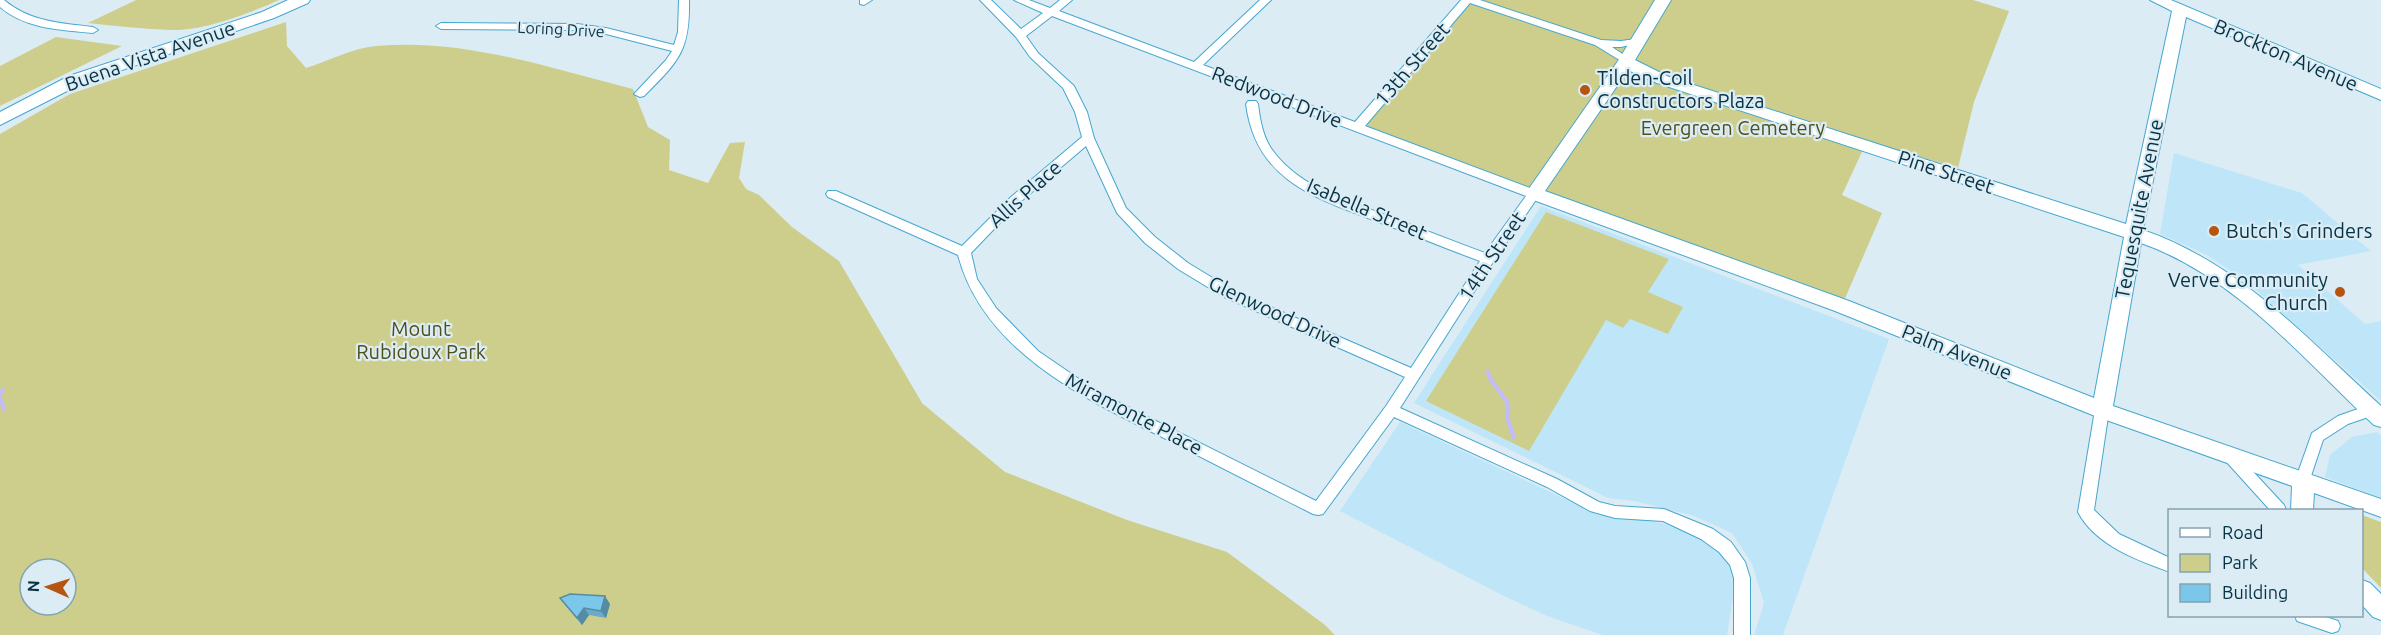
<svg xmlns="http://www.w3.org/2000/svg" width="2381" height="635" viewBox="0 0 2381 635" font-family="Ubuntu,sans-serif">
  <rect width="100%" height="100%" fill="#dbecf5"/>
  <g fill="#bfe6f8">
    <path d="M 2174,153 L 2302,193 L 2371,251 L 2298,265 L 2365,324 L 2381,321 L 2381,401 L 2247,282 L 2207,255 L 2160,234 Z"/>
    <path d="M 1541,206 L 1889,339 L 1783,635 L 1754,635 L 1764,603 L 1752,564 L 1732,533 L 1694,516 L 1634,501 L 1608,498 L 1414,403 Z"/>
    <path d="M 1400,422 L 1587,509 L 1616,519 L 1650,520 L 1691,531 L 1727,556 L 1736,579 L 1727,635 L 1603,635 L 1547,616 L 1500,594 L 1340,511 Z"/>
    <path d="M 2377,432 L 2381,436 L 2381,498 L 2325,477 L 2330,455 L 2352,437 Z"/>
  </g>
  <g fill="#cdce8c" fill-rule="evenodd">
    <path d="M 136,0 L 279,0 C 250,13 204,31 172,30 C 144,29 115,26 88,23 Z"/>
    <path d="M 1463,0 L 1973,0 L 2009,11 L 1974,102 L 1958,168 L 1867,141 L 1842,195 L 1882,213 L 1843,303 L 1352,126 Z"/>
    <path d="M 286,22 L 287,46 L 306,68 C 328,61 353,48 376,46 C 464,38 549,68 633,89 L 648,127 L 670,140 L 669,170 L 708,183 L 730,143 L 745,142 L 739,178 L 746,189 L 759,195 L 792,227 L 839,261 L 922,403 L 1005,472 L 1127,520 L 1227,552 L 1325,625 L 1335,635 L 0,635 L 0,134 L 70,94 ZM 30,569 L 66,569 L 66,605 L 30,605 Z"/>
    <path d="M 56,37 L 122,46 L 0,106 L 0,66 Z"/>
    <path d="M 1546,212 L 1669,259 L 1648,292 L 1683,307 L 1668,334 L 1630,319 L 1623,328 L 1606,320 L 1529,451 L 1426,401 Z"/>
    <path d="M 2362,515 L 2381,522 L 2381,588 L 2362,568 Z"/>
  </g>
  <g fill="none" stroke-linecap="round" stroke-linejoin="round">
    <g stroke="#c2bcfc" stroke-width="4">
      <path d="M 1488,371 L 1489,377 L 1507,402 L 1508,420 L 1514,438"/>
      <path d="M 0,394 L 3,390"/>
      <path d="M 0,398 L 4,409"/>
    </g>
    <g stroke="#44a7cf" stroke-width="2">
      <g id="street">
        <path d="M 0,0 L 4,0 C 30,22 61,23 93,27 L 98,30 L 93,33 C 62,30 25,29 0,7 Z"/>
        <path d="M 679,0 L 689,0 C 690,51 679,61 644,96 L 640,97 L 634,94 L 636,92 L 666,60 L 672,51 L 606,34 L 577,30 L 441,29 L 436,26 L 441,23 L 577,24 L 606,28 L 674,45 L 678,32 Z"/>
        <path d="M 860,0 L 872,0 L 864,5 L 860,4 Z"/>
        <path d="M 980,0 L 991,0 L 1021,29 L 1043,13 L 1014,0 L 1029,0 L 1050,8 L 1060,0 L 1072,0 L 1059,11 L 1194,62 L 1260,0 L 1271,0 L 1203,65 L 1355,122 L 1461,0 L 1480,0 L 1601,40 L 1621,41 L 1643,38 L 1643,42 L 1621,47 L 1612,47 L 1630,59 L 1630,63 L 1626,64 L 1595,45 L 1470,3 L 1365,126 L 1538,191 L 1540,194 L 1493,262 L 1400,408 L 1557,479 L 1599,502 L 1615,506 L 1664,509 L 1713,529 L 1731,542 L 1745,562 L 1750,578 L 1750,635 L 1734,635 L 1734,578 L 1730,565 L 1719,552 L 1701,539 L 1663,521 L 1615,518 L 1590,511 L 1547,487 L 1394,417 L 1323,514 L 1318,515 L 1313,514 C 1266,490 1220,467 1174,443 C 1090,401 984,354 958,255 L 828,197 L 826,194 L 828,191 L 836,191 L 962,246 L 1011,197 L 1082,137 L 1075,112 L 1063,88 L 1030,57 L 1016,37 ZM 1052,16 L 1526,196 L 1485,253 C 1455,242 1425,230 1396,219 C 1353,202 1302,190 1273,151 C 1263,138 1260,120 1258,104 L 1256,101 L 1248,101 L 1246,104 C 1256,182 1318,199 1381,223 C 1414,235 1447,249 1480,261 L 1411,368 L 1234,291 L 1188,263 L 1155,237 L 1126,208 L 1094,138 L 1087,112 L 1074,86 L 1038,53 L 1026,36 ZM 1086,146 L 1117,213 L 1145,243 L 1178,269 L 1224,297 L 1405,377 L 1386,406 L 1316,501 L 1098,392 L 1038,351 L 996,308 L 977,279 L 971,253 L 1019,203 Z"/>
        <path d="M 2102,404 L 2107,406 L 2109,410 L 2094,510 L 2119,534 L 2170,558 L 2170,572 C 2137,560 2095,545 2078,512 L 2095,410 L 2097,406 Z"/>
        <path d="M 2372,404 L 2377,406 L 2379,410 L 2377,414 L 2348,424 L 2323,440 L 2308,485 L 2303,487 L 2298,485 L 2295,481 L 2312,433 L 2338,416 Z"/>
        <path d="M 2228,448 L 2233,450 L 2284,505 L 2286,510 L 2270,510 L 2223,458 L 2221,454 L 2223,450 Z"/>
        <path d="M 2295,616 L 2323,616 L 2338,621 L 2340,626 L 2338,631 L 2332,633 L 2297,621 Z"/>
      </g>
    </g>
    <g stroke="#44a7cf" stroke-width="2">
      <g id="secondary">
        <path d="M 1655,0 L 1671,0 L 1635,60 L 1669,77 L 2126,224 L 2172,11 L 2150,0 L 2171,0 L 2381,89 L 2381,100 L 2186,17 L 2143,230 C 2241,264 2306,338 2381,406 L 2381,427 L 2374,425 C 2303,359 2235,276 2141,243 L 2113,406 L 2381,499 L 2381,517 L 2314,493 L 2313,510 L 2291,510 L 2292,486 L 2095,416 L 1835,311 L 1528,198 L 1525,194 L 1528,190 L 1618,61 ZM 1628,70 L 1657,83 L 2124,237 L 2094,398 L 1849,301 L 1545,191 Z"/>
        <path d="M 2362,580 L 2370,583 L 2381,594 L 2381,620 L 2373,617 L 2362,605 Z"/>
      </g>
    </g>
    <g stroke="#44a7cf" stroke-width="2">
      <path id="primary" d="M 288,0 L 310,0 L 308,3 L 274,18 L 81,84 L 0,125 L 0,112 L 69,76 L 262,12 Z"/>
    </g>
    <use href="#street" fill="#fff" fill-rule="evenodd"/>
    <use href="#secondary" fill="#fff" fill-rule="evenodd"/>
    <use href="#primary" fill="#fff" fill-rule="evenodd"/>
  </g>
  <path fill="#69abc8" d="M 560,598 L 610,604 L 606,618 L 589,615 L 582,625 Z"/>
  <g fill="#558ba3">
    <path d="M 605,596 L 610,604 L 606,618 L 601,611 Z"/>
    <path d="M 584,608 L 589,615 L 582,625 L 577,618 Z"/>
  </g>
  <path fill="#7ac7e9" stroke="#558ba3" stroke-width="1.5" d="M 570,594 L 605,596 L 601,611 L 584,608 L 577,618 L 560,598 Z"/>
  <g fill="#b55511" stroke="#dbecf5" stroke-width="2">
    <circle cx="1585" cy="90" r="6"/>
    <circle cx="2214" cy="231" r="6"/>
    <circle cx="2340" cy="292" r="6"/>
  </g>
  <g text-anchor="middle" stroke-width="4.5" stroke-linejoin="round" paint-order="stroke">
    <g font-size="16" fill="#063243" stroke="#dbecf5">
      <text transform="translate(561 29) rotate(3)" y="6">Loring Drive</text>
    </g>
    <g font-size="20" fill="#063243" stroke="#dbecf5">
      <text transform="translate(2286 55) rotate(23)" y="7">Brockton Avenue</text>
      <text transform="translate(150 56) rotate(-19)" y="7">Buena Vista Avenue</text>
      <text transform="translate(1412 64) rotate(-49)" y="7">13th Street</text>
      <text transform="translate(1277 97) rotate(21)" y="7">Redwood Drive</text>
      <text transform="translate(1946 172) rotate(18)" y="7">Pine Street</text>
      <text transform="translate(1025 194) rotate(-42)" y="7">Allis Place</text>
      <text transform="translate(1367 209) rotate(23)" y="7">Isabella Street</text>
      <text transform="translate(2139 209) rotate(-79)" y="7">Tequesquite Avenue</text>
      <text transform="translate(1492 256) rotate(-56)" y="7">14th Street</text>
      <text transform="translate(1275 312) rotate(25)" y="7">Glenwood Drive</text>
      <text transform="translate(1957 352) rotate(22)" y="7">Palm Avenue</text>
      <text transform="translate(1134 414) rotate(28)" y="7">Miramonte Place</text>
    </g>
    <g font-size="20" fill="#063243" stroke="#dbecf5" text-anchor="start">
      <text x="1597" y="85">Tilden-Coil<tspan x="1597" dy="23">Constructors Plaza</tspan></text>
      <text x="2226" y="238">Butch's Grinders</text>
      <text x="2328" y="287" text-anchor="end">Verve Community<tspan x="2328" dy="23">Church</tspan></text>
    </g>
    <g font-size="20" fill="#50501c" stroke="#dbecf5">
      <text x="1733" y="135">Evergreen Cemetery</text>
      <text x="421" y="336">Mount<tspan x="421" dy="23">Rubidoux Park</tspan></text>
    </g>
  </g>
  <rect x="2168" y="509" width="195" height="108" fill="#dbecf5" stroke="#86a2ae" stroke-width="1.5"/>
  <rect x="2180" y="528" width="30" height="9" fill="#ffffff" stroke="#86a2ae" stroke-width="1.5"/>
  <text x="2222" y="539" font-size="18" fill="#063243">Road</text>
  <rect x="2180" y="554" width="30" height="18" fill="#cdce8c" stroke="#86a2ae" stroke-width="1.5"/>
  <text x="2222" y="569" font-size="18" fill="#063243">Park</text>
  <rect x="2180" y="584" width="30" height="18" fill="#7ac7e9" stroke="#86a2ae" stroke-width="1.5"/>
  <text x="2222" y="599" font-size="18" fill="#063243">Building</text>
  <g transform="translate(48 587) rotate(273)"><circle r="28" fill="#dbecf5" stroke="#86a2ae" stroke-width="1.5"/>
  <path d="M0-4.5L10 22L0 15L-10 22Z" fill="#b55511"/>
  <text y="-9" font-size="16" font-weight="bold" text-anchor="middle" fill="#063243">N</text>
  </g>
</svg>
